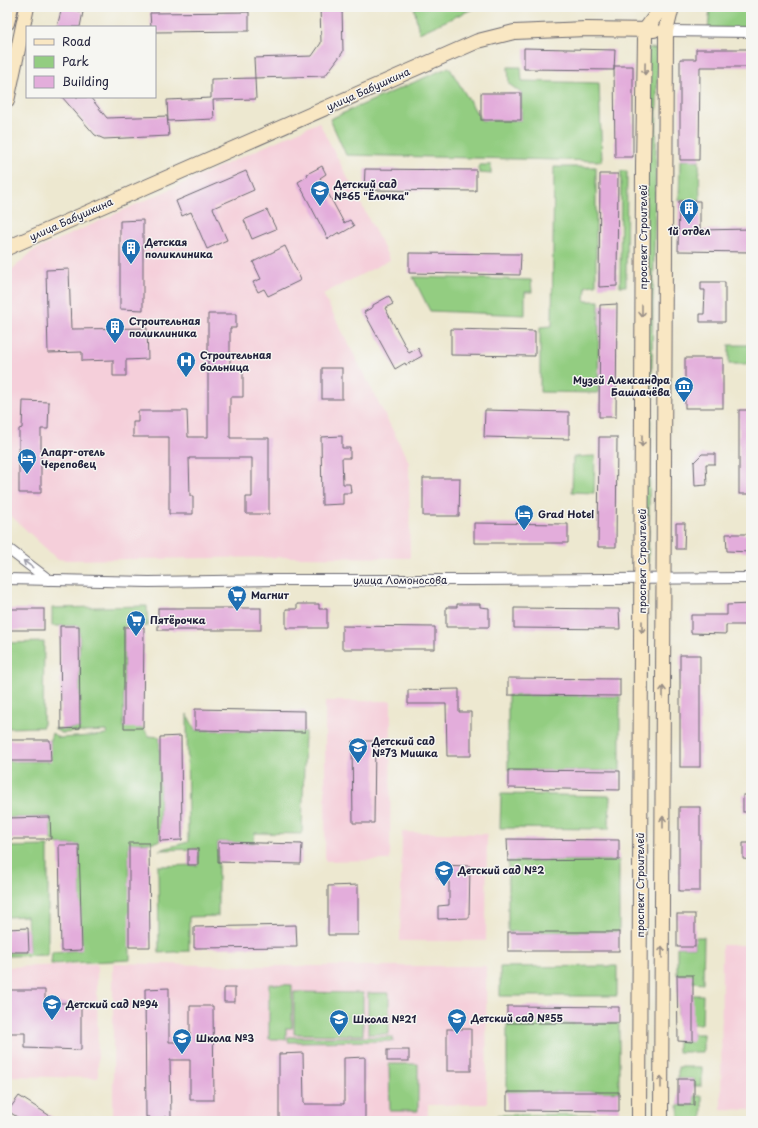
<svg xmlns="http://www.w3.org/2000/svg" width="758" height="1128" viewBox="0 0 758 1128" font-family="'Playpen Sans',sans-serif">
  <rect width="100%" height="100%" fill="#f6f6f2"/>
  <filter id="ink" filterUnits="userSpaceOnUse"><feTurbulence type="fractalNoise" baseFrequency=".025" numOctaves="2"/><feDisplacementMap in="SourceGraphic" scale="8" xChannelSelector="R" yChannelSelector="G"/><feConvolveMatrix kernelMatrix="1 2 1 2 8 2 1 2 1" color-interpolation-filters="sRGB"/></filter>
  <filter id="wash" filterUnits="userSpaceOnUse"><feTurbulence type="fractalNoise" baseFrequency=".012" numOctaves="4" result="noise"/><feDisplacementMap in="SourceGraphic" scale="16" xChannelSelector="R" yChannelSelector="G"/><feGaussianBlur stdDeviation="0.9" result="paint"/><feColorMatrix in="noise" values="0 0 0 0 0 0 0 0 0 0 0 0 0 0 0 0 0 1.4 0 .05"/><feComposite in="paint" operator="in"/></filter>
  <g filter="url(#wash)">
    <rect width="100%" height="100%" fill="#ede8d0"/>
    <g fill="#f5cfda">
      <path d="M 319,122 L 390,260 L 323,294 L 409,462 L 410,558 L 294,557 L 68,560 L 57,559 L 7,512 L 7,274 L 33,251 Z"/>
      <path d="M 325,701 L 391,701 L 390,860 L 325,861 Z"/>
      <path d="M 402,832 L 487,834 L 486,941 L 400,941 Z"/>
      <path d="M 722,945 L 751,945 L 751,1110 L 721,1109 Z"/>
      <path d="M 113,963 L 251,966 L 486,966 L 487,1104 L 428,1105 L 428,1121 L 113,1121 Z"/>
      <path d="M 97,964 L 98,1078 L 7,1076 L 7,967 Z"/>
    </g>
    <g fill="#93cd81" stroke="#5a785e">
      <path d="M 414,7 L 477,7 L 419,33 Z"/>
      <path d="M 710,7 L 751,7 L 751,32 L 708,31 Z"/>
      <path d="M 648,48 L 658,49 L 648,566 L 643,566 Z"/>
      <path d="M 449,67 L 481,120 L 521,120 L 521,93 L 509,84 L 508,67 L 521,67 L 522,81 L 599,83 L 602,161 L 346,155 L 330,119 Z"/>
      <path d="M 680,160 L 699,160 L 700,201 L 679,201 Z"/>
      <path d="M 479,165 L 491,165 L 491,174 L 479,173 Z"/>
      <path d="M 554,167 L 596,167 L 596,285 L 586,286 L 585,301 L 599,301 L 598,393 L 540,392 L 540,327 L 552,326 Z"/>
      <path d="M 621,171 L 627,171 L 626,286 L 620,286 Z"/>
      <path d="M 413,277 L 531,280 L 532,292 L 525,292 L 525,315 L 430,311 Z"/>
      <rect x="729" y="345" width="22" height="19"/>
      <path d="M 595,456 L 594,493 L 572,492 L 573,457 Z"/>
      <path d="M 147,606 L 148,626 L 124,627 L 124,727 L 143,728 L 149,736 L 160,737 L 160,841 L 149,843 L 129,843 L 130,960 L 51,964 L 52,952 L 81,950 L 79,845 L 59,845 L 51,839 L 50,817 L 7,818 L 7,761 L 50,761 L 50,740 L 52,733 L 59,738 L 107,735 L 107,731 L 61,733 L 54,729 L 80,728 L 79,626 L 52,626 L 52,608 Z"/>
      <path d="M 44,642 L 43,727 L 7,728 L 7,643 Z"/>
      <path d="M 508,695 L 620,696 L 620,771 L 508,770 Z"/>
      <path d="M 187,714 L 195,730 L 305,732 L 302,834 L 255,833 L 254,843 L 218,842 L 218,916 L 189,917 L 189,951 L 159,953 L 158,866 L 198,865 L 198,849 L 159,850 L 188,842 Z"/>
      <path d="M 501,794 L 610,796 L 609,829 L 500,828 Z"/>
      <path d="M 48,846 L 48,955 L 7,956 L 7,952 L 29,951 L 27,916 L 7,917 L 7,847 Z"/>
      <path d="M 619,860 L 619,932 L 508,932 L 508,861 Z"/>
      <path d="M 695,937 L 704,937 L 703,983 L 693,982 L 692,975 L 677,975 L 677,947 L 695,947 Z"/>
      <path d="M 617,966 L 617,996 L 500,996 L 500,967 Z"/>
      <path d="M 269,984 L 292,985 L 292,1028 L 286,1028 L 286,1039 L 269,1039 Z"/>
      <path d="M 294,992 L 363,993 L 363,1035 L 294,1034 Z"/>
      <rect x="368" y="993" width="21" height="41"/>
      <path d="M 693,995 L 703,995 L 702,1024 L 693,1024 L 692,1016 L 678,1016 L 678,1003 Z"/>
      <rect x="507" y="1023" width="112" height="69"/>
      <path d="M 693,1034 L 703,1034 L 703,1052 L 678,1052 L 678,1041 L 692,1042 Z"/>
      <path d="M 288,1037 L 393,1037 L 393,1041 L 288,1042 Z"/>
      <path d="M 389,1064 L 418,1064 L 418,1111 L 390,1111 Z"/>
      <path d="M 678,1067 L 702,1067 L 702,1086 L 694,1086 L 694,1079 L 678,1079 Z"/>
      <path d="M 694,1096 L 702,1096 L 702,1121 L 679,1121 L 678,1105 L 694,1105 Z"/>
      <path d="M 618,1114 L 618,1121 L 497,1121 L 497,1115 Z"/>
    </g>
    <g id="blocks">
      <g fill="#e3addb">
        <path d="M 62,7 L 83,12 L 80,27 L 57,27 Z"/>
        <path d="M 320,7 L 342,7 L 343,52 L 325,76 L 255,78 L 254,58 L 312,56 L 321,43 Z"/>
        <path d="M 249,12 L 249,31 L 155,32 L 155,27 L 151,27 L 150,13 Z"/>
        <path d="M 524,48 L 615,50 L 614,70 L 524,69 Z"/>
        <path d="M 696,49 L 751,49 L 751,67 L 700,67 L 699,160 L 680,160 L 680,59 L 696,59 Z"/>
        <path d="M 614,66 L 633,66 L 633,157 L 615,157 Z"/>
        <path d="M 255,78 L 256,99 L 213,100 L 214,119 L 168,121 L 167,100 L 211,98 L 211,79 Z"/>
        <rect x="481" y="93" width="40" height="27"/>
        <path d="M 62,97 L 90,97 L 107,118 L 167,116 L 169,136 L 104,139 L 95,135 Z"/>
        <path d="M 322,166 L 326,174 L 320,178 L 344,223 L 350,220 L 354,226 L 340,234 L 339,232 L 328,239 L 298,182 L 308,176 L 307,174 Z"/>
        <path d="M 365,169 L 476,170 L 476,191 L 364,190 Z"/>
        <path d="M 246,171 L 254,190 L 213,208 L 227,240 L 207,249 L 191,212 L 182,216 L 176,201 Z"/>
        <path d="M 600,174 L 618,174 L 617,286 L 599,287 Z"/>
        <path d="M 679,201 L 700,201 L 700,230 L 751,229 L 751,252 L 678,251 Z"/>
        <path d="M 267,210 L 276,229 L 252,239 L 244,220 Z"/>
        <path d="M 143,220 L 143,310 L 120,309 L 120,221 Z"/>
        <path d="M 285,246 L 301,280 L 268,296 L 264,289 L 258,292 L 253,282 L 261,279 L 253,262 Z"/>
        <path d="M 409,253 L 521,254 L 520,275 L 409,273 Z"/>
        <path d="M 69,269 L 71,329 L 147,328 L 148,359 L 126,360 L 126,376 L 113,376 L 113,360 L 82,361 L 82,352 L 48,353 L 46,270 Z"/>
        <path d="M 701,282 L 725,282 L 725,322 L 700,322 L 700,314 L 704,314 L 705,290 L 701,290 Z"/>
        <path d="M 389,296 L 393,304 L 385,308 L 409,353 L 418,348 L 422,356 L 406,365 L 405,363 L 395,369 L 364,312 L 373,307 L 373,305 Z"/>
        <path d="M 617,304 L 616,417 L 599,417 L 600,305 Z"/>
        <path d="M 208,314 L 236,314 L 236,328 L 230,328 L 230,367 L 243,367 L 243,397 L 230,397 L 230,438 L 269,438 L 269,514 L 246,514 L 246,497 L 252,497 L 252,458 L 189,458 L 190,496 L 193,496 L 193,514 L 169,514 L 169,437 L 133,437 L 133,422 L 138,422 L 138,411 L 187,411 L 188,437 L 208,437 Z"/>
        <path d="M 451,329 L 535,331 L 535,356 L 451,355 Z"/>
        <rect x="685" y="358" width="38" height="50"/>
        <rect x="322" y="368" width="20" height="31"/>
        <path d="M 23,401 L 49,402 L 48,429 L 41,429 L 41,493 L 19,493 L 19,429 L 22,428 Z"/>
        <path d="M 485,410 L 569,412 L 569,439 L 484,437 Z"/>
        <rect x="739" y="410" width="12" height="84"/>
        <path d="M 342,436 L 342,448 L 350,448 L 350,458 L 342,458 L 343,484 L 350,484 L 351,493 L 343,493 L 343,504 L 322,505 L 321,437 Z"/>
        <path d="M 599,437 L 617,437 L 616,547 L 598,547 Z"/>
        <path d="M 702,454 L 715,454 L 715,464 L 706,464 L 707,485 L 695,486 L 694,462 Z"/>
        <path d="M 423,478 L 460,478 L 459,516 L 423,516 Z"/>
        <path d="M 474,523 L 568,524 L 568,543 L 474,543 Z"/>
        <path d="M 676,523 L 685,523 L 684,549 L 676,549 Z"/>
        <path d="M 726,534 L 751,534 L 751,552 L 727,551 Z"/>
        <path d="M 297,604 L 319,604 L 319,609 L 327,609 L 327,628 L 286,628 L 286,609 L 297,609 Z"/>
        <path d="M 457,604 L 480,604 L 480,607 L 489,608 L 489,627 L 446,627 L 446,607 L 457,607 Z"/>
        <path d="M 751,604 L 751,625 L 726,625 L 726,634 L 691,633 L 691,615 L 727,615 L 727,605 Z"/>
        <rect x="158" y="608" width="103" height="22"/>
        <path d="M 514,608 L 619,609 L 620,629 L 514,628 Z"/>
        <rect x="7" y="609" width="37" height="21"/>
        <path d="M 60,626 L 79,626 L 80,728 L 61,729 Z"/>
        <path d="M 342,626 L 435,627 L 435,649 L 342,649 Z"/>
        <path d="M 124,627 L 144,627 L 143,728 L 124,728 Z"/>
        <rect x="680" y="655" width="20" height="112"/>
        <path d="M 508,678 L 620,679 L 620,696 L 508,695 Z"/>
        <path d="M 459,689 L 459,712 L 471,712 L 471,756 L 447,756 L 446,704 L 408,704 L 408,690 Z"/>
        <path d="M 195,709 L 305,711 L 305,732 L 195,730 Z"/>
        <path d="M 181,736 L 182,840 L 160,841 L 160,737 Z"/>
        <path d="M 7,740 L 50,740 L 51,761 L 7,761 Z"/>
        <path d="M 352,741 L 375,741 L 374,823 L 353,823 Z"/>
        <path d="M 508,770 L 620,771 L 620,790 L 508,788 Z"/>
        <rect x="743" y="795" width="8" height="17"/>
        <rect x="679" y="807" width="21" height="84"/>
        <path d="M 50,817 L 51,839 L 7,839 L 7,818 Z"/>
        <path d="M 507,839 L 619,840 L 619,860 L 508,861 Z"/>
        <path d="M 218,842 L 302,844 L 301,864 L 218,862 Z"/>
        <path d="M 129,843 L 149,843 L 150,947 L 129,947 Z"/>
        <path d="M 743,843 L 751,843 L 751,860 L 743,859 Z"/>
        <path d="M 59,845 L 79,845 L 82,950 L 61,951 Z"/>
        <rect x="188" y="849" width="10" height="16"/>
        <path d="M 438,865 L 470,866 L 469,918 L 438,919 L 438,906 L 449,905 L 449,879 L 438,879 Z"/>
        <path d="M 358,885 L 358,935 L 328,935 L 328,886 Z"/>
        <rect x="677" y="914" width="18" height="33"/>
        <path d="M 296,925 L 297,947 L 194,948 L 194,927 Z"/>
        <path d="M 28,928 L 29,952 L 7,952 L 7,929 Z"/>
        <rect x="508" y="932" width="111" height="19"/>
        <path d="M 677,975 L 693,975 L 693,1042 L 678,1041 Z"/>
        <path d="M 169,988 L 169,1042 L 190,1042 L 190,1006 L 213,1006 L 214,1100 L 190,1100 L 190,1060 L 170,1060 L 171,1117 L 164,1117 L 164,1121 L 150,1121 L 150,1117 L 146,1117 L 145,989 Z"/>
        <rect x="224" y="988" width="11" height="14"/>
        <path d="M 7,990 L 45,990 L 45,1003 L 81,1003 L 81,1050 L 25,1048 L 25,1033 L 7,1033 Z"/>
        <path d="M 507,1006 L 619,1007 L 619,1023 L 507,1023 Z"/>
        <rect x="447" y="1029" width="24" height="42"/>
        <rect x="387" y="1050" width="22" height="11"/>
        <path d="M 303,1053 L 304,1104 L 344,1104 L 344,1058 L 365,1057 L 365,1121 L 279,1121 L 279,1054 Z"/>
        <rect x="678" y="1079" width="16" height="26"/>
        <path d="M 507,1092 L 619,1092 L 619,1111 L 507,1110 Z"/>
        <path d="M 19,1096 L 58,1121 L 23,1121 L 8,1111 Z"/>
      </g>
    </g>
  </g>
  <g filter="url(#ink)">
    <use href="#blocks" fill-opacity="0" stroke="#69676f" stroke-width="1"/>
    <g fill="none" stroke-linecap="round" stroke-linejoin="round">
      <g stroke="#69676f" stroke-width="12">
        <g id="street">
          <path d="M 666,31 L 751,32"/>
          <path d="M 7,548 L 49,580"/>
          <path d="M 7,579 L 149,582 L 274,580 L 467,580 L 751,578"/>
        </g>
      </g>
      <g stroke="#69676f" stroke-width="16">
        <g id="secondary">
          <path d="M 7,23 L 11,7"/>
          <path d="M 7,101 L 27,7"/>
          <path d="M 7,248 L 478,41 L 514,32 L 586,29 L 654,30"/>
          <path d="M 639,1121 L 643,166 L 645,37 L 645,30 L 662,7"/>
          <path d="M 661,1121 L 666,31 L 672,7"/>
        </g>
      </g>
      <use href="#street" stroke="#fff" stroke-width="10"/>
      <use href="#secondary" stroke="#f9e7c3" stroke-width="14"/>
    </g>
    <defs><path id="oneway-shaft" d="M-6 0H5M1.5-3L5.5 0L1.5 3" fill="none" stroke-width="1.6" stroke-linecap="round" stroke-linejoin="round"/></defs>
    <g stroke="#988e86">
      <use href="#oneway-shaft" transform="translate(645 69) rotate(91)"/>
      <use href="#oneway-shaft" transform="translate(642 311) rotate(90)"/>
      <use href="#oneway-shaft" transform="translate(642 441) rotate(90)"/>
      <use href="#oneway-shaft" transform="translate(642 627) rotate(90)"/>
      <use href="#oneway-shaft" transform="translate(663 692) rotate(-90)"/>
      <use href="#oneway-shaft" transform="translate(663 822) rotate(-90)"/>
      <use href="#oneway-shaft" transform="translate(662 952) rotate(-90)"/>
      <use href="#oneway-shaft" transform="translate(661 1082) rotate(-90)"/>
    </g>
    <use stroke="#9c9ca7" href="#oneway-shaft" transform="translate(28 564) rotate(-143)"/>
  </g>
  <defs>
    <g id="school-pin" transform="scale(1)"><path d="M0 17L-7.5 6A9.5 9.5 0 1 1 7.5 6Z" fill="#1f6fb2" stroke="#f6f6f2"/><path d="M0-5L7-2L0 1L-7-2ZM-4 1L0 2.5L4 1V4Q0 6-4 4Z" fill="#fff"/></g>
    <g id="building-pin" transform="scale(1)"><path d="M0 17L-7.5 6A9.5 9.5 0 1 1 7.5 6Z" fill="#1f6fb2" stroke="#f6f6f2"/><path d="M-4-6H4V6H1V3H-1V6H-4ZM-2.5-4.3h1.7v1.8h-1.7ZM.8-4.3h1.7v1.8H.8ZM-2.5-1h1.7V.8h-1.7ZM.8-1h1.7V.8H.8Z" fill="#fff"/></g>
    <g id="hospital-pin" transform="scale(1)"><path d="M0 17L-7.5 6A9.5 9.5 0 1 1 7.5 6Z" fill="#1f6fb2" stroke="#f6f6f2"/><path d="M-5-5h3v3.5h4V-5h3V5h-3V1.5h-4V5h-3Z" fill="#fff"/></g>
    <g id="museum-pin" transform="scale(1)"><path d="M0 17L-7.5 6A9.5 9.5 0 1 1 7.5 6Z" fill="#1f6fb2" stroke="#f6f6f2"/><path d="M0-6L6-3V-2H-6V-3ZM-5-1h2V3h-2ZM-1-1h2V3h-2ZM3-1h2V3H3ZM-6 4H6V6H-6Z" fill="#fff"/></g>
    <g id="hotel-pin" transform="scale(1)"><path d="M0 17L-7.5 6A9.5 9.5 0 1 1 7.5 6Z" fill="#1f6fb2" stroke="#f6f6f2"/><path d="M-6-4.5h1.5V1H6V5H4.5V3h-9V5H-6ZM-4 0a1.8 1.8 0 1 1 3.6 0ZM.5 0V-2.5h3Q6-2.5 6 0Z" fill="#fff"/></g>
    <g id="supermarket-pin" transform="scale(1)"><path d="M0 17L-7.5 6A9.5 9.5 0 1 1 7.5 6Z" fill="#1f6fb2" stroke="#f6f6f2"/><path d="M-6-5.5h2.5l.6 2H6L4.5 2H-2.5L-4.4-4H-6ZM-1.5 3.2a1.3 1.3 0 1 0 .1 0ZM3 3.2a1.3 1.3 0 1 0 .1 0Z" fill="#fff"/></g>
  </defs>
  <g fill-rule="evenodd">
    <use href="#school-pin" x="320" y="190"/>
    <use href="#building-pin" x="689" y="208"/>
    <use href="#building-pin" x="131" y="248"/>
    <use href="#building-pin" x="115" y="327"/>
    <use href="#hospital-pin" x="186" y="361"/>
    <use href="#museum-pin" x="684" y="386"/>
    <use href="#hotel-pin" x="27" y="458"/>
    <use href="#hotel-pin" x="524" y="514"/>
    <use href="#supermarket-pin" x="237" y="595"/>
    <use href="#supermarket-pin" x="136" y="620"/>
    <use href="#school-pin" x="358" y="747"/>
    <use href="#school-pin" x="444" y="870"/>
    <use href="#school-pin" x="52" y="1004"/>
    <use href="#school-pin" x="457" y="1018"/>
    <use href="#school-pin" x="339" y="1019"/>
    <use href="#school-pin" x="182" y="1038"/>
  </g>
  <g text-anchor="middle" stroke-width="3" stroke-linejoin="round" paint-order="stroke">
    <g font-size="10" fill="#22223b" stroke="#f6f6f2">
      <text transform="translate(368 89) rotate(-24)" y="4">улица Бабушкина</text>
      <text transform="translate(71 219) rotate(-24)" y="4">улица Бабушкина</text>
      <text transform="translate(643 237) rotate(-90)" y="4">проспект Строителей</text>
      <text transform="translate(642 561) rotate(-90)" y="4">проспект Строителей</text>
      <text x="400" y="584">улица Ломоносова</text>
      <text transform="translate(640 885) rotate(-90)" y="4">проспект Строителей</text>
    </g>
    <g font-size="10" font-weight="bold" fill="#22223b" stroke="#f6f6f2" text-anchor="start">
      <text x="334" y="188">Детский сад<tspan x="334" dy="12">№65 "Ёлочка"</tspan></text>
      <text x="689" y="235" text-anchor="middle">1й отдел</text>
      <text x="145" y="246">Детская<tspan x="145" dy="12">поликлиника</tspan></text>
      <text x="129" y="325">Строительная<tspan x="129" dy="12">поликлиника</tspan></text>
      <text x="200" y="359">Строительная<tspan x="200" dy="12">больница</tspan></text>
      <text x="670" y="384" text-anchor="end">Музей Александра<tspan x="670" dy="12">Башлачёва</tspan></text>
      <text x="41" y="456">Апарт-отель<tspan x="41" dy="12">Череповец</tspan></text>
      <text x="538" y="518">Grad Hotel</text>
      <text x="251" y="599">Магнит</text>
      <text x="150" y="624">Пятёрочка</text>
      <text x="372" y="745">Детский сад<tspan x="372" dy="12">№73 Мишка</tspan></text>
      <text x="458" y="874">Детский сад №2</text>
      <text x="66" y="1008">Детский сад №94</text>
      <text x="471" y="1022">Детский сад №55</text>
      <text x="353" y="1023">Школа №21</text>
      <text x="196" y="1042">Школа №3</text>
    </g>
  </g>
  <rect width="758" height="1128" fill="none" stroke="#f6f6f2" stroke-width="24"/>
  <rect x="26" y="26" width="130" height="72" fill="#f6f6f2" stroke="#a1a1a9"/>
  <rect x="34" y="39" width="20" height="6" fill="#f9e7c3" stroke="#a1a1a9"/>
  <text x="62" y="46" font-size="12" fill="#22223b">Road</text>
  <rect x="34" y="56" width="20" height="12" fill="#93cd81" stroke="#a1a1a9"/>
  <text x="62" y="66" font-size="12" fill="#22223b">Park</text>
  <rect x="34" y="76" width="20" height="12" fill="#e3addb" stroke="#a1a1a9"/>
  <text x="62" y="86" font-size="12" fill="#22223b">Building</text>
</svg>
